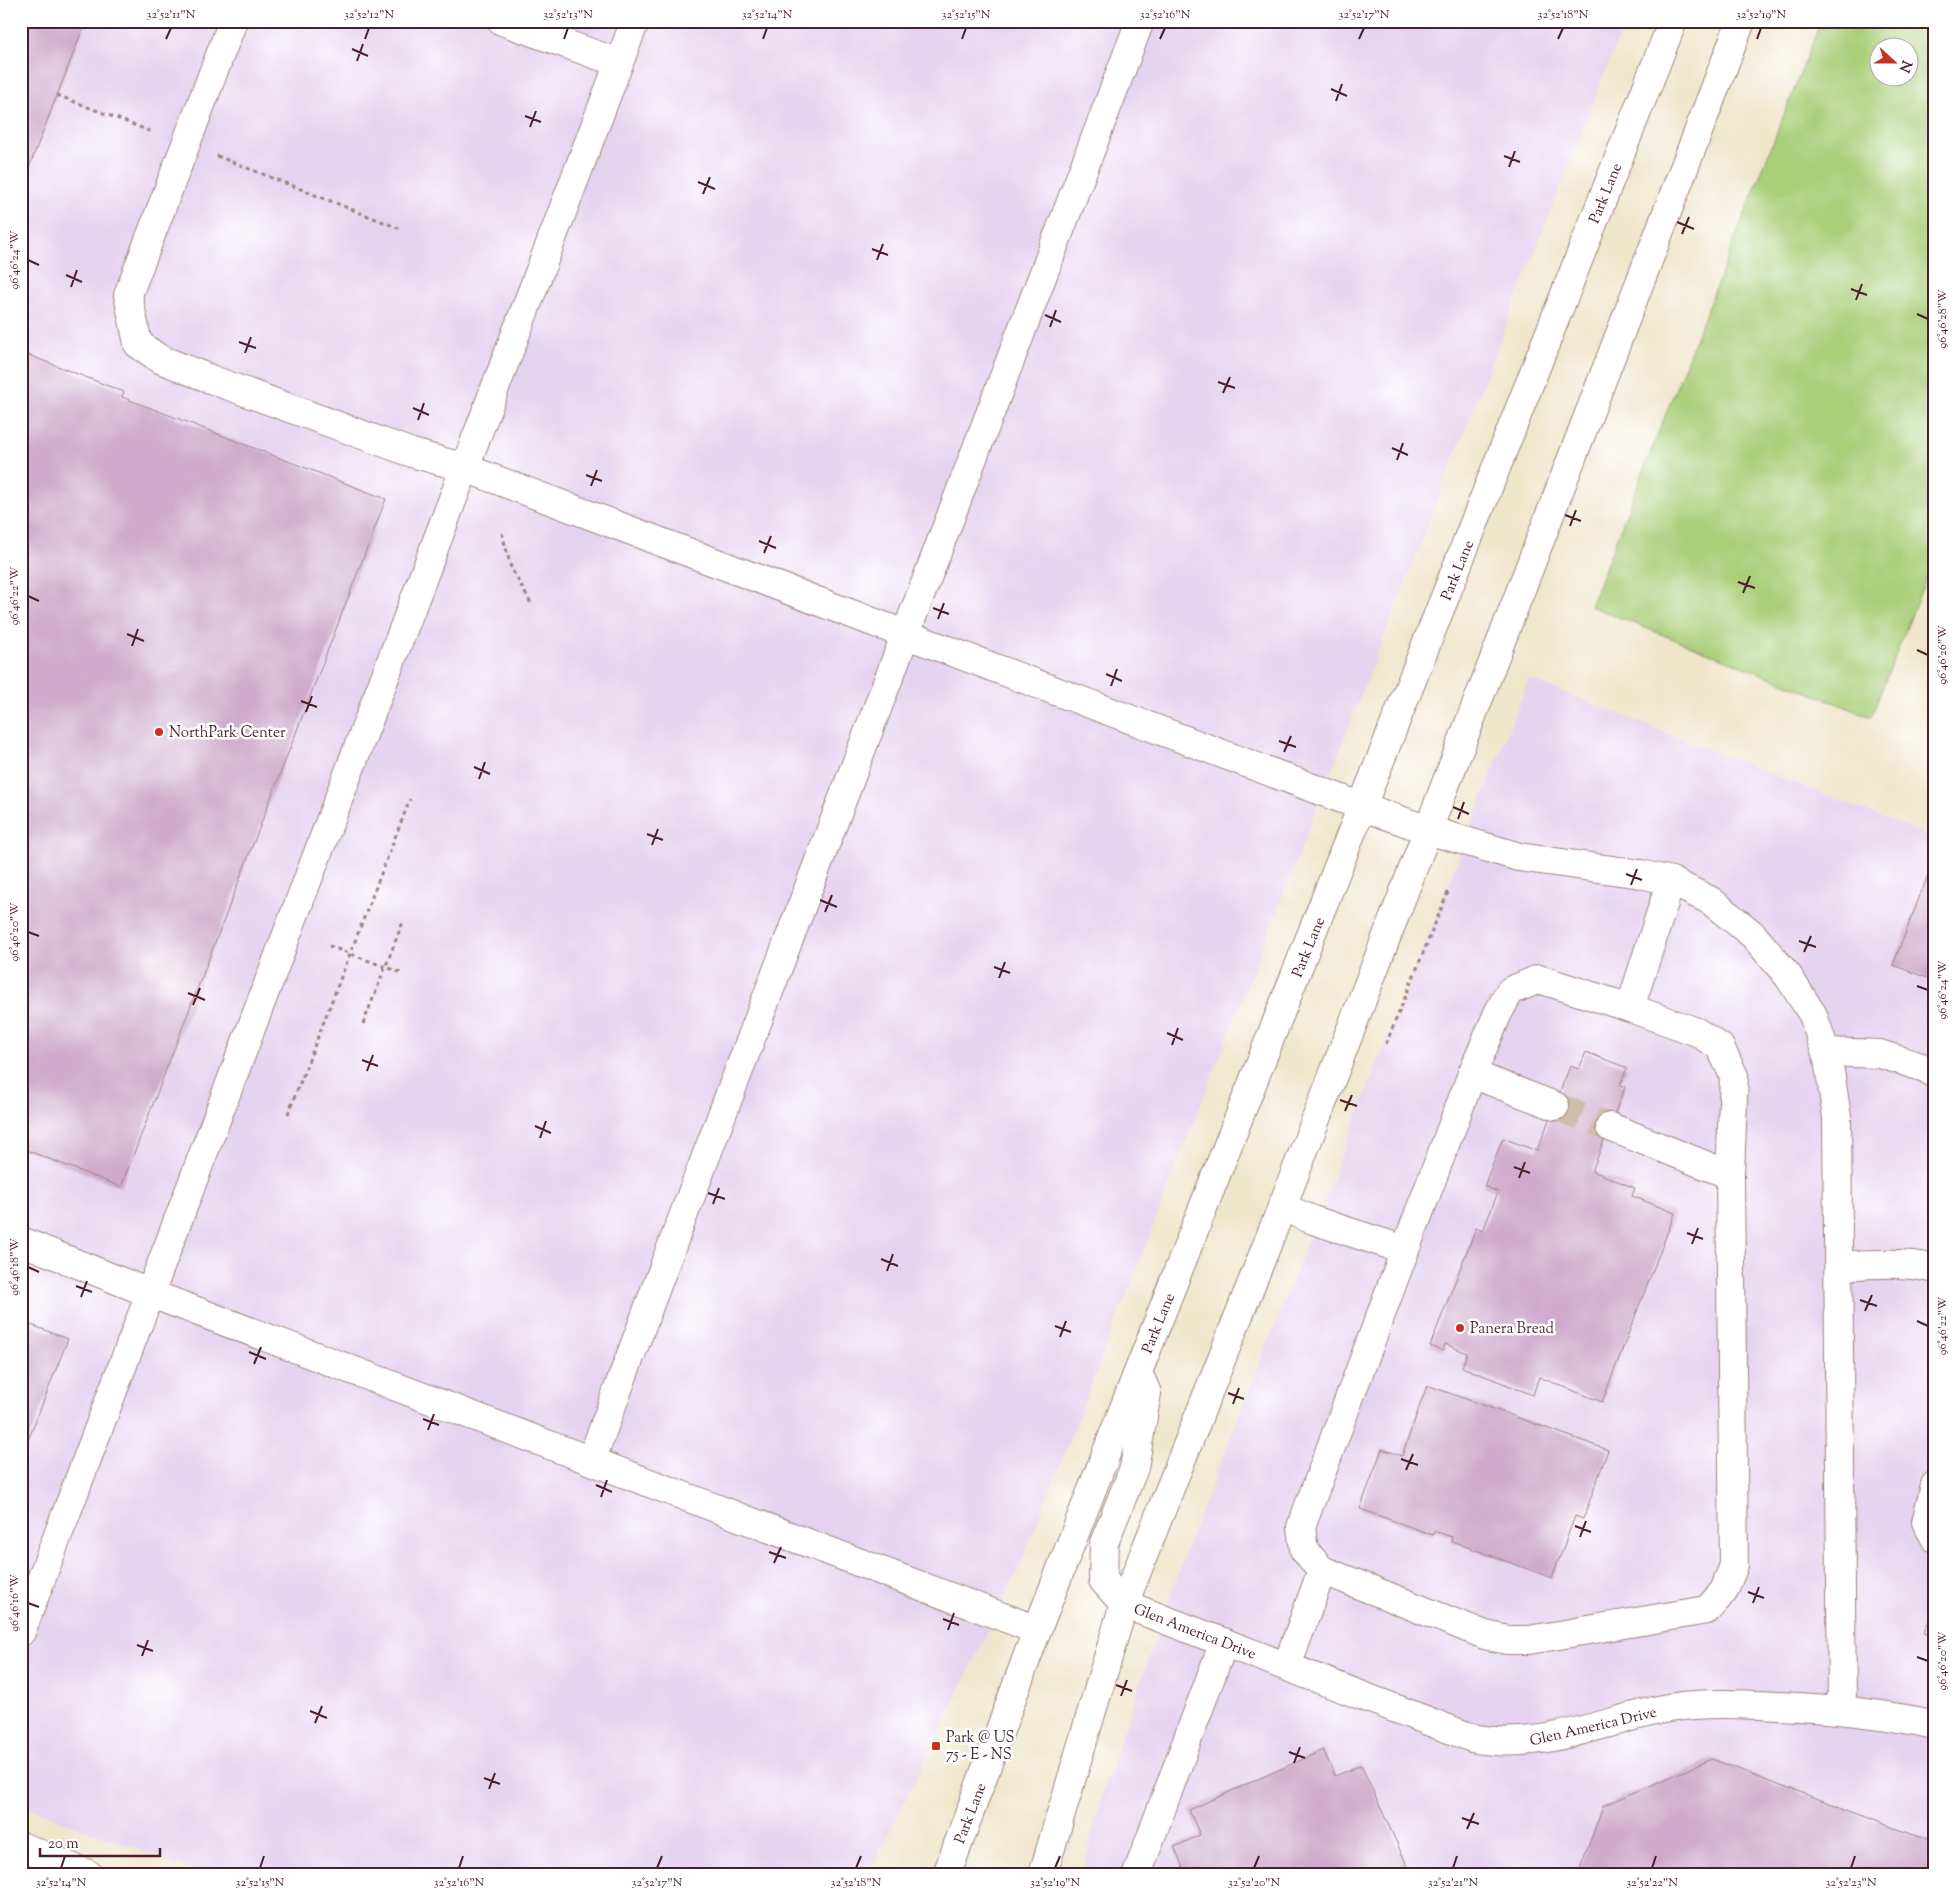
<svg xmlns="http://www.w3.org/2000/svg" width="1956" height="1895" viewBox="0 0 1956 1895" font-family="'Sorts Mill Goudy',serif">
  <rect width="100%" height="100%" fill="#fff"/>
  <filter id="ink" filterUnits="userSpaceOnUse"><feTurbulence type="fractalNoise" baseFrequency=".02" numOctaves="2"/><feDisplacementMap in="SourceGraphic" scale="10" xChannelSelector="R" yChannelSelector="G"/><feConvolveMatrix kernelMatrix="1 2 1 2 8 2 1 2 1" color-interpolation-filters="sRGB"/></filter>
  <filter id="wash" filterUnits="userSpaceOnUse"><feTurbulence type="fractalNoise" baseFrequency=".0096" numOctaves="4" result="noise"/><feDisplacementMap in="SourceGraphic" scale="20" xChannelSelector="R" yChannelSelector="G"/><feGaussianBlur stdDeviation="1.12" result="paint"/><feColorMatrix in="noise" values="0 0 0 0 0 0 0 0 0 0 0 0 0 0 0 0 0 1.4 0 .05"/><feComposite in="paint" operator="in"/></filter>
  <g filter="url(#wash)">
    <rect width="100%" height="100%" fill="#f0e6cc"/>
    <g fill="#e6d3f0">
      <path d="M 21,21 L 1625,21 L 1019,1569 L 869,1874 L 202,1874 L 21,1805 Z"/>
      <path d="M 1529,679 L 1935,838 L 1935,1874 L 1082,1874 L 1103,1791 L 1186,1550 Z"/>
    </g>
    <path fill="#a9cf79" stroke="#7a7752" fill-rule="evenodd" d="M 1821,21 L 1918,21 L 1935,28 L 1935,556 L 1871,717 L 1590,606 ZM 1878,48 L 1908,48 L 1908,78 L 1878,78 Z"/>
    <g id="blocks">
      <g fill="#cfaacc">
        <path d="M 21,21 L 86,21 L 21,188 Z"/>
        <path d="M 21,214 L 29,216 L 21,235 Z"/>
        <path d="M 21,352 L 124,392 L 122,397 L 386,499 L 121,1187 L 21,1148 Z"/>
        <path d="M 1935,857 L 1935,981 L 1893,965 Z"/>
        <path d="M 1586,1052 L 1627,1068 L 1620,1085 L 1625,1087 L 1592,1171 L 1635,1188 L 1632,1196 L 1675,1213 L 1602,1402 L 1539,1377 L 1533,1395 L 1462,1367 L 1467,1353 L 1445,1344 L 1443,1351 L 1430,1346 L 1476,1228 L 1483,1231 L 1498,1192 L 1484,1186 L 1503,1138 L 1537,1151 L 1570,1066 L 1579,1069 Z"/>
        <path d="M 21,1321 L 68,1339 L 21,1458 Z"/>
        <path d="M 1427,1385 L 1608,1450 L 1583,1519 L 1575,1516 L 1552,1578 L 1451,1541 L 1452,1537 L 1434,1531 L 1433,1535 L 1360,1509 L 1382,1449 L 1402,1456 Z"/>
        <path d="M 1935,1605 L 1935,1637 L 1924,1633 Z"/>
        <path d="M 1323,1750 L 1335,1776 L 1361,1765 L 1411,1874 L 1186,1874 L 1174,1847 L 1200,1835 L 1189,1810 Z"/>
        <path d="M 1712,1759 L 1935,1843 L 1935,1874 L 1578,1874 L 1603,1806 Z"/>
      </g>
    </g>
  </g>
  <g filter="url(#ink)">
    <use href="#blocks" fill-opacity="0" stroke="#9d827c" stroke-width="1"/>
    <g fill="none" stroke-linecap="round" stroke-linejoin="round">
      <path stroke="#cfbeac" stroke-width="28" stroke-dasharray="28 14" stroke-linecap="butt" d="M 1555,1106 L 1610,1127"/>
      <g stroke="#9d827c" stroke-width="30">
        <g id="minor">
          <path d="M 233,21 L 128,295 L 138,344 L 160,359 L 213,380 L 412,453 L 465,468 L 1363,807"/>
          <path d="M 502,21 L 619,63"/>
          <path d="M 1428,830 L 1519,857 L 1641,874 L 1671,881 L 1711,901 L 1753,935 L 1788,976 L 1813,1015 L 1828,1059 L 1837,1117 L 1842,1709"/>
          <path d="M 1826,1052 L 1880,1054 L 1928,1069 L 1935,1075"/>
          <path d="M 1472,1074 L 1555,1106"/>
          <path d="M 1610,1127 L 1730,1175"/>
          <path d="M 1282,1207 L 1313,1220 L 1405,1250 L 1472,1074 L 1498,1013 L 1510,991 L 1539,979 L 1630,1008 L 1671,881"/>
          <path d="M 21,1241 L 149,1293 L 1037,1630"/>
          <path d="M 1405,1250 L 1301,1527 L 1304,1550 L 1322,1570 L 1485,1635 L 1507,1640 L 1529,1640 L 1707,1610 L 1724,1591 L 1734,1565 L 1730,1175 L 1734,1076 L 1720,1047 L 1697,1032 L 1630,1008"/>
          <path d="M 1839,1266 C 1871,1264 1903,1261 1935,1269"/>
          <path d="M 591,1461 L 666,1261 L 1140,21"/>
          <path d="M 1935,1485 L 1926,1522 L 1935,1538"/>
          <path d="M 1124,1604 L 1472,1738 C 1540,1752 1603,1721 1668,1708 C 1705,1702 1741,1704 1777,1706 C 1831,1708 1882,1713 1935,1725"/>
          <path d="M 21,1632 L 635,21"/>
          <path d="M 1287,1666 L 1322,1570"/>
          <path d="M 1137,1874 L 1224,1642"/>
        </g>
      </g>
      <g stroke="#9d827c" stroke-width="30">
        <g id="major">
          <path d="M 1363,807 L 1428,830"/>
          <path d="M 1124,1604 L 1103,1580 L 1104,1543 L 1134,1468 L 1147,1393 L 1140,1377"/>
          <path d="M 21,1846 L 88,1874"/>
          <path d="M 947,1874 L 1037,1630 L 1138,1372 L 1673,21"/>
          <path d="M 1043,1874 L 1124,1604 L 1282,1207 L 1741,21"/>
        </g>
      </g>
      <g stroke="#9d827c" stroke-width="3" stroke-dasharray="4 4" stroke-linecap="butt">
        <path d="M 57,95 L 152,132"/>
        <path d="M 217,156 L 401,229"/>
        <path d="M 502,533 L 511,568 L 532,605"/>
        <path d="M 329,946 L 402,973"/>
        <path d="M 363,1024 L 403,922"/>
        <path d="M 1386,1044 L 1448,892"/>
        <path d="M 288,1114 L 410,799"/>
      </g>
      <use href="#minor" stroke="#fff" stroke-width="28"/>
      <use href="#major" stroke="#fff" stroke-width="28"/>
    </g>
  </g>
  <path fill="none" stroke="#4a1f2b" stroke-width="2" d="M 166,39 L 171,28M 365,39 L 369,28M 564,39 L 568,28M 763,39 L 767,28M 962,39 L 966,28M 1160,39 L 1165,28M 1359,39 L 1364,28M 1558,39 L 1563,28M 1757,39 L 1761,28M 352,49 L 368,56M 357,61 L 363,44M 1331,89 L 1347,96M 1336,101 L 1342,84M 525,116 L 541,122M 530,127 L 536,111M 1504,156 L 1520,162M 1509,167 L 1515,151M 698,182 L 715,189M 703,194 L 710,177M 1677,222 L 1694,229M 1682,234 L 1689,217M 872,249 L 888,255M 28,260 L 39,265M 877,260 L 883,244M 66,275 L 82,282M 71,287 L 77,270M 1851,289 L 1867,295M 1856,300 L 1862,284M 1917,314 L 1928,319M 1045,315 L 1061,322M 1050,327 L 1056,310M 239,342 L 256,348M 245,353 L 251,337M 1218,382 L 1235,388M 1223,393 L 1230,377M 413,408 L 429,415M 418,420 L 424,403M 1392,448 L 1408,455M 1397,460 L 1403,443M 586,475 L 602,481M 591,486 L 597,470M 1565,515 L 1581,521M 1570,526 L 1576,510M 759,541 L 776,548M 764,553 L 771,536M 1738,582 L 1755,588M 1743,593 L 1750,576M 28,596 L 39,601M 933,608 L 949,614M 938,619 L 944,603M 127,634 L 144,641M 132,646 L 138,629M 1917,650 L 1928,655M 1106,674 L 1122,681M 1111,686 L 1117,669M 301,701 L 317,707M 306,712 L 312,696M 1279,741 L 1296,747M 1284,752 L 1291,736M 474,767 L 490,774M 479,779 L 485,762M 1453,807 L 1469,814M 1458,819 L 1464,802M 647,834 L 663,840M 652,845 L 658,829M 1626,874 L 1642,880M 1631,885 L 1637,869M 820,900 L 837,907M 825,912 L 832,895M 28,932 L 39,936M 1799,941 L 1816,947M 1804,952 L 1811,936M 994,967 L 1010,973M 999,978 L 1005,962M 1917,986 L 1928,990M 188,993 L 205,1000M 193,1005 L 200,988M 1167,1033 L 1183,1040M 1172,1045 L 1178,1028M 362,1060 L 378,1066M 367,1071 L 373,1055M 1340,1100 L 1357,1106M 1345,1111 L 1352,1095M 535,1126 L 551,1133M 540,1138 L 546,1121M 1514,1167 L 1530,1173M 1519,1178 L 1525,1162M 708,1193 L 725,1199M 713,1204 L 719,1188M 1687,1233 L 1703,1239M 1692,1244 L 1698,1228M 881,1259 L 898,1266M 28,1267 L 39,1272M 887,1271 L 893,1254M 76,1286 L 92,1292M 81,1297 L 87,1281M 1860,1300 L 1877,1306M 1865,1311 L 1872,1295M 1917,1321 L 1928,1326M 1055,1326 L 1071,1332M 1060,1337 L 1066,1321M 249,1352 L 266,1359M 254,1364 L 261,1347M 1228,1393 L 1244,1399M 1233,1404 L 1239,1388M 423,1419 L 439,1425M 428,1430 L 434,1414M 1401,1459 L 1418,1465M 1406,1470 L 1413,1454M 596,1485 L 612,1492M 601,1497 L 607,1480M 1575,1526 L 1591,1532M 1580,1537 L 1586,1521M 769,1552 L 786,1558M 774,1563 L 781,1547M 1748,1592 L 1764,1598M 28,1603 L 39,1607M 1753,1603 L 1759,1587M 943,1619 L 959,1625M 948,1630 L 954,1613M 137,1645 L 153,1651M 142,1656 L 148,1640M 1917,1657 L 1928,1661M 1116,1685 L 1132,1691M 1121,1696 L 1127,1680M 310,1711 L 327,1718M 315,1723 L 322,1706M 1289,1752 L 1305,1758M 1294,1763 L 1300,1747M 484,1778 L 500,1784M 489,1789 L 495,1773M 1462,1818 L 1479,1824M 1467,1829 L 1474,1813M 61,1868 L 65,1856M 260,1868 L 264,1856M 459,1868 L 463,1856M 657,1868 L 662,1856M 856,1868 L 861,1856M 1055,1868 L 1060,1856M 1254,1868 L 1259,1856M 1453,1868 L 1457,1856M 1652,1868 L 1656,1856M 1851,1868 L 1855,1856"/>
  <g fill="#c8321e" stroke="#fff" stroke-width="2">
    <circle cx="159" cy="732" r="5"/>
    <circle cx="1460" cy="1328" r="5"/>
    <rect x="931" y="1741" width="10" height="10" rx="2.5"/>
  </g>
  <g text-anchor="middle" stroke-width="5" stroke-linejoin="round" paint-order="stroke">
    <g font-size="15" fill="#4a1f2b" stroke="#fff">
      <text transform="translate(1605 193) rotate(-68)" y="5">Park Lane</text>
      <text transform="translate(1457 570) rotate(-68)" y="5">Park Lane</text>
      <text transform="translate(1308 947) rotate(-68)" y="5">Park Lane</text>
      <text transform="translate(1158 1323) rotate(-68)" y="5">Park Lane</text>
      <text transform="translate(1195 1631) rotate(21)" y="5">Glen America Drive</text>
      <text transform="translate(1593 1726) rotate(-13)" y="5">Glen America Drive</text>
      <text transform="translate(970 1813) rotate(-69)" y="5">Park Lane</text>
    </g>
    <g font-size="15" fill="#4a1f2b" stroke="#fff" text-anchor="start">
      <text x="169" y="737">NorthPark Center</text>
      <text x="1470" y="1333">Panera Bread</text>
      <text x="946" y="1742">Park @ US<tspan x="946" dy="17">75 - E - NS</tspan></text>
    </g>
  </g>
  <rect width="1956" height="1895" fill="none" stroke="#fff" stroke-width="55"/>
  <g transform="translate(1894 62) rotate(111)"><circle r="24" fill="#ffffff" stroke="#b7a5aa"/>
  <path d="M0-4L9 19L0 12L-9 19Z" fill="#c8321e"/>
  <text y="-8" font-size="14" font-weight="bold" text-anchor="middle" fill="#4a1f2b">N</text>
  </g>
  <path d="M40 1848v8h120v-8" fill="none" stroke="#4a1f2b" stroke-width="2.5"/>
  <text x="48" y="1848" font-size="15" fill="#4a1f2b" stroke="#ffffff" stroke-width="4" paint-order="stroke">20 m</text>
  <rect x="28" y="28" width="1900" height="1840" fill="none" stroke="#4a1f2b" stroke-width="2"/>
  <g font-size="12" text-anchor="middle" fill="#4a1f2b">
    <text x="171" y="18">32°52'11"N</text>
    <text x="369" y="18">32°52'12"N</text>
    <text x="568" y="18">32°52'13"N</text>
    <text x="767" y="18">32°52'14"N</text>
    <text x="966" y="18">32°52'15"N</text>
    <text x="1165" y="18">32°52'16"N</text>
    <text x="1364" y="18">32°52'17"N</text>
    <text x="1563" y="18">32°52'18"N</text>
    <text x="1761" y="18">32°52'19"N</text>
    <text transform="translate(14 260) rotate(-90)" y="4">96°46'24"W</text>
    <text transform="translate(1942 319) rotate(-90)" y="4">96°46'28"W</text>
    <text transform="translate(14 596) rotate(-90)" y="4">96°46'22"W</text>
    <text transform="translate(1942 655) rotate(-90)" y="4">96°46'26"W</text>
    <text transform="translate(14 932) rotate(-90)" y="4">96°46'20"W</text>
    <text transform="translate(1942 990) rotate(-90)" y="4">96°46'24"W</text>
    <text transform="translate(14 1267) rotate(-90)" y="4">96°46'18"W</text>
    <text transform="translate(1942 1326) rotate(-90)" y="4">96°46'22"W</text>
    <text transform="translate(14 1603) rotate(-90)" y="4">96°46'16"W</text>
    <text transform="translate(1942 1661) rotate(-90)" y="4">96°46'20"W</text>
    <text x="61" y="1886">32°52'14"N</text>
    <text x="260" y="1886">32°52'15"N</text>
    <text x="459" y="1886">32°52'16"N</text>
    <text x="657" y="1886">32°52'17"N</text>
    <text x="856" y="1886">32°52'18"N</text>
    <text x="1055" y="1886">32°52'19"N</text>
    <text x="1254" y="1886">32°52'20"N</text>
    <text x="1453" y="1886">32°52'21"N</text>
    <text x="1652" y="1886">32°52'22"N</text>
    <text x="1851" y="1886">32°52'23"N</text>
  </g>
</svg>
